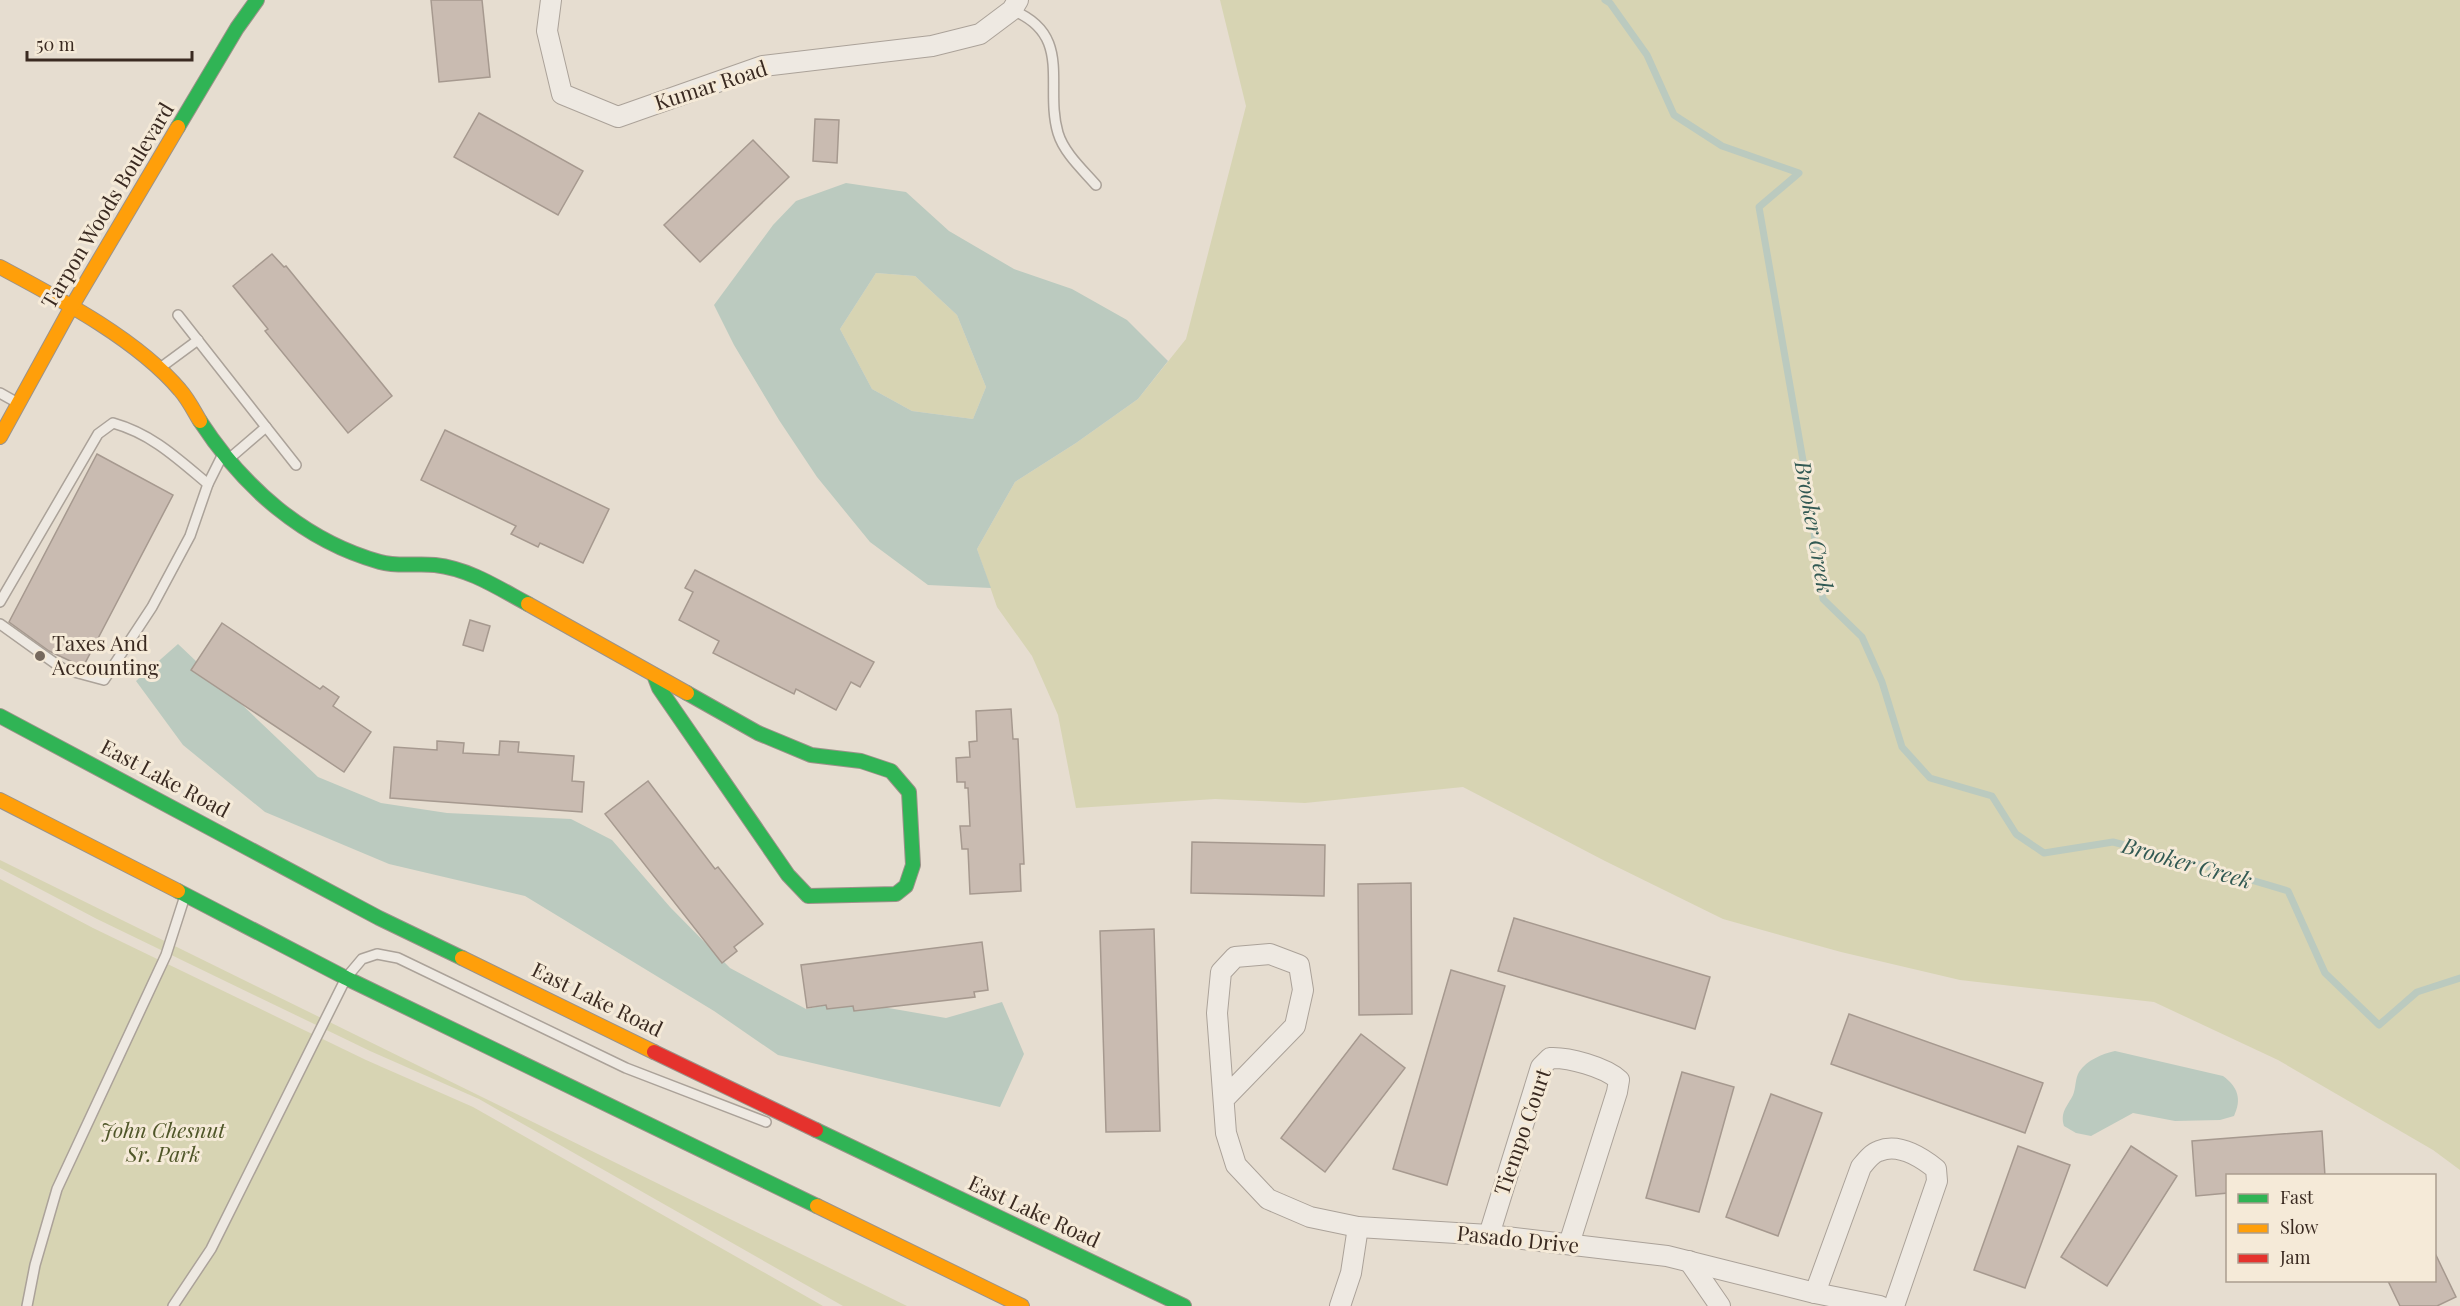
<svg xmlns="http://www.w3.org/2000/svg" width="2460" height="1306" viewBox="0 0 2460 1306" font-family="'Playfair Display',serif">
  <rect width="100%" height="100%" fill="#e6ddd0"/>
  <g fill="#d7d4b3">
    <path d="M 1220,0 L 2460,0 L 2460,1170 L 2433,1150 L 2278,1060 L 2154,1002 L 1960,980 L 1841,952 L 1723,919 L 1605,861 L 1463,787 L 1305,803 L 1215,799 L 1076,808 L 1058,715 L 1032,656 L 997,607 L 977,549 L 1015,482 L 1076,443 L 1138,399 L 1186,339 L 1246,106 Z"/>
    <path d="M 876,273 L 915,276 L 957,315 L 986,387 L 973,419 L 912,411 L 872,389 L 840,329 Z"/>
    <path d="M 0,860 L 907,1306 L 843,1306 L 479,1099 L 370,1051 L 97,919 L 0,868 Z"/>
    <path d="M 0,879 L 93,928 L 366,1060 L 473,1107 L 823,1306 L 0,1306 Z"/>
  </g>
  <g fill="#bbcabf" fill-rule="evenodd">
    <path d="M 846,183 L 906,192 L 949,231 L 1014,269 L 1072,289 L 1127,320 L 1168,361 L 1138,399 L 1076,443 L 1015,482 L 977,549 L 991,588 L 928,585 L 870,542 L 817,477 L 779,420 L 734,345 L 714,305 L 773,225 L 796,201 ZM 876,273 L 915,276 L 957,315 L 986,387 L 973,419 L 912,411 L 872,389 L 840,329 Z"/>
    <path d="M 178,644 L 318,777 L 381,803 L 447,813 L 571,819 L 612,840 L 670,907 L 730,968 L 806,1009 L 848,1001 L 946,1018 L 1002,1002 L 1024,1054 L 1000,1107 L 778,1055 L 714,1011 L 525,896 L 389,864 L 265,812 L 183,745 L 136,681 Z"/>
    <path d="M 2115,1051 L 2223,1076 C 2238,1087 2242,1099 2234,1116 L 2220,1120 L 2175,1121 L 2133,1113 L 2091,1136 L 2076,1133 L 2064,1126 C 2060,1112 2067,1107 2073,1095 C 2076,1088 2075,1079 2079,1072 C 2087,1060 2102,1054 2115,1051 Z"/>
  </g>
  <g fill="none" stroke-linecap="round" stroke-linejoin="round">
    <path stroke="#bbcabf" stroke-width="7" d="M 1605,0 L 1610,3 L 1647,55 L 1674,115 L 1722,146 L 1799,173 L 1759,207 L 1809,495 L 1823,599 L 1862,637 L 1882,682 L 1902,747 L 1930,778 L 1992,796 L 2016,834 L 2044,853 L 2113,842 L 2184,860 L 2288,891 L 2325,973 L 2379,1025 L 2417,992 L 2460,978"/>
  </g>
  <g fill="#c9bbb1" stroke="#a6998f" stroke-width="1.5">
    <path d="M 431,0 L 482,0 L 490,77 L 439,82 Z"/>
    <path d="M 479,113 L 583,171 L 558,215 L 454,157 Z"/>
    <path d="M 815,119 L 839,120 L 837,163 L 813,161 Z"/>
    <path d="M 753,140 L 789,177 L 700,262 L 664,225 Z"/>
    <path d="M 272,254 L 284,267 L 286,266 L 392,396 L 348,433 L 265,331 L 268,329 L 233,286 Z"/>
    <path d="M 445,430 L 609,509 L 583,563 L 540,543 L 538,547 L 511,534 L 516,526 L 421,480 Z"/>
    <path d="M 97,454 L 173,495 L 83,667 L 49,651 L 9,622 Z"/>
    <path d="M 695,570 L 874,662 L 860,687 L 851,682 L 836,710 L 796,689 L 794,694 L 713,653 L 719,641 L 679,620 L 693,592 L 685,588 Z"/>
    <path d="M 470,620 L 490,626 L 483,651 L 463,645 Z"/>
    <path d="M 222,623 L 320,689 L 323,686 L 339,697 L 333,706 L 371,732 L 344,772 L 191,670 Z"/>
    <path d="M 1011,709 L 1013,739 L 1018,739 L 1024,864 L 1020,864 L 1021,891 L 970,894 L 968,849 L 962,849 L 960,826 L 970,826 L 968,788 L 965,788 L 965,782 L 957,782 L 956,758 L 970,757 L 969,742 L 977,741 L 976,711 Z"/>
    <path d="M 437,741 L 464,743 L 463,753 L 499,755 L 500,741 L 519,742 L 518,752 L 574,756 L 572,781 L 584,782 L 582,812 L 390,798 L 394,747 L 437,750 Z"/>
    <path d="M 648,781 L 715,869 L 718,867 L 763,924 L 734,947 L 737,951 L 722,963 L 605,814 Z"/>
    <path d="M 1192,842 L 1325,845 L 1324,896 L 1191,893 Z"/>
    <path d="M 1411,883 L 1412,1014 L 1359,1015 L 1358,884 Z"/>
    <path d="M 1514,918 L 1710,977 L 1695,1029 L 1498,971 Z"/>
    <path d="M 1154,929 L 1160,1131 L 1106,1132 L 1100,931 Z"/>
    <path d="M 982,942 L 988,990 L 974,992 L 975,997 L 854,1011 L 853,1006 L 827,1009 L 826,1005 L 807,1008 L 801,965 Z"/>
    <path d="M 1451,970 L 1505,986 L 1447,1185 L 1393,1169 Z"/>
    <path d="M 1849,1014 L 2043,1083 L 2025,1133 L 1831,1064 Z"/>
    <path d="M 1361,1034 L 1405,1068 L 1325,1172 L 1281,1138 Z"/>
    <path d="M 1682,1072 L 1734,1087 L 1699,1212 L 1646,1198 Z"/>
    <path d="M 1771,1094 L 1822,1113 L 1778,1236 L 1726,1217 Z"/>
    <path d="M 2322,1131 L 2325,1176 L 2228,1176 L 2228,1193 L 2196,1196 L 2192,1141 Z"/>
    <path d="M 2018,1146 L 2070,1165 L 2025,1288 L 1974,1270 Z"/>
    <path d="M 2131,1146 L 2177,1176 L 2107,1286 L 2061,1257 Z"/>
    <path d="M 2434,1251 L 2456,1297 L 2437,1306 L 2400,1306 L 2388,1281 L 2434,1281 Z"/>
  </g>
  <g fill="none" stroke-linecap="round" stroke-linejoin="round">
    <g stroke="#aba299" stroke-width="12">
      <g id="lane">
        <path d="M 1012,10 C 1074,35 1044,86 1058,133 C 1064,153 1083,170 1096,185"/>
        <path d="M 178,315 L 266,427"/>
        <path d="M 160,368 L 198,340"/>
        <path d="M 0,393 L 16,402"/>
        <path d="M 230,458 L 266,427 L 296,465"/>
        <path d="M 0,602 L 98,434 L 113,423 C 152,434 177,458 208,484"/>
        <path d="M 0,624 L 63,669 L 104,680 L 152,607 L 190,536 L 208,484 L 222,456"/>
        <path d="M 27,1306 L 35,1265 L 57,1189 L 166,955 L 184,899"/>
        <path d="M 173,1306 L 211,1249 L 346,978 L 362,959 L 377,954 L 398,958 L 626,1068 L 766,1122"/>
      </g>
    </g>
    <g stroke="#aba299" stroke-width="22">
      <g id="street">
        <path d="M 551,0 L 547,31 L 562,94 L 618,117 L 763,66 L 932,46 L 980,34 L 1012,10 L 1018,0"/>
        <path d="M 1224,1099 L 1295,1026 L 1303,990 L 1299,965 L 1270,954 L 1235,957 L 1221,972 L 1217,1013 L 1226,1133 L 1236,1165 L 1268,1199 L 1310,1217 L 1358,1227 L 1489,1235 L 1667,1256 L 1815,1293 L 1880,1306"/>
        <path d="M 1489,1235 L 1541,1067 L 1550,1058 C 1568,1057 1605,1067 1619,1080 L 1617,1092 L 1569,1244"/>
        <path d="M 1689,1261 L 1720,1306"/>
        <path d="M 1815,1293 L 1861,1167 C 1866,1161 1872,1153 1879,1151 C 1898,1143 1921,1157 1936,1169 L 1937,1181 L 1894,1306"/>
        <path d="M 1340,1306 L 1351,1273 L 1358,1227"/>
      </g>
    </g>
    <g stroke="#9b9289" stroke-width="16">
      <g id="fast">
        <path d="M 178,127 L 237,28 L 257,0"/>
        <path d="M 200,421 C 243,487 304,541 380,562 C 398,567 418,563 435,565 C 470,569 498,588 528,604"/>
        <path d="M 654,675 L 659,688 L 788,875 L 808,896 L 896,894 L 906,886 L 913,865 L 909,792 L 891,771 L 861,761 L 811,755 L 758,733 L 687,693"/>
        <path d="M 0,716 L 379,918 L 462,958"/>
        <path d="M 178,891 L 346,978 L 817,1206"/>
        <path d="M 816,1130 L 1184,1306"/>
      </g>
    </g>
    <g stroke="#9b9289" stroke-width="16">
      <g id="slow">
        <path d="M 0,267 C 58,298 137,339 180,390 C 188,399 194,411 200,421"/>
        <path d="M 0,437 L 72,306 L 178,127"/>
        <path d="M 528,604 L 687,693"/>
        <path d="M 0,800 L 178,891"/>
        <path d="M 462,958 L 654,1052"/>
        <path d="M 817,1206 L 1022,1306"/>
      </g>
    </g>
    <g stroke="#9b9289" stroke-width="16">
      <path id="jam" d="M 654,1052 L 816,1130"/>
    </g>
    <use href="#lane" stroke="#eee9e2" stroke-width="9"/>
    <use href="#street" stroke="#eee9e2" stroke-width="20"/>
    <use href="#fast" stroke="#30b455" stroke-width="14"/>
    <use href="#slow" stroke="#ff9f0a" stroke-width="14"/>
    <use href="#jam" stroke="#e5322d" stroke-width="14"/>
  </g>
  <circle fill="#76695e" stroke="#f5ead8" stroke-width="2" cx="40" cy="656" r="6"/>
  <g text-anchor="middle" stroke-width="6" stroke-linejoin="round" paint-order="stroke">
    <g font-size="21" fill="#3a2a21" stroke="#f5ead8">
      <text transform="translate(711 86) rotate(-18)" y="7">Kumar Road</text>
      <text transform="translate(108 206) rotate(-59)" y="7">Tarpon Woods Boulevard</text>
      <text transform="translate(165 779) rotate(28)" y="7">East Lake Road</text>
      <text transform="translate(597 1000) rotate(26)" y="7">East Lake Road</text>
      <text transform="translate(1523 1132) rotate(-71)" y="7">Tiempo Court</text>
      <text transform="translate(1034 1212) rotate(25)" y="7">East Lake Road</text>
      <text transform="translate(1518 1240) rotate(6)" y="7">Pasado Drive</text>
    </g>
    <g font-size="21" fill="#3a2a21" stroke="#f5ead8" text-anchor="start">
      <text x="52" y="651">Taxes And<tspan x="52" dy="24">Accounting</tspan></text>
    </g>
    <g font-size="21" font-style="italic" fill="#4f5628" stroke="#f5ead8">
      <text x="163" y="1138">John Chesnut<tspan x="163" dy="24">Sr. Park</tspan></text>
    </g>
    <g font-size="22" font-style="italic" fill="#315953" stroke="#f5ead8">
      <text transform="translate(1814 527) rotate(80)" y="8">Brooker Creek</text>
      <text transform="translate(2187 863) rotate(16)" y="8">Brooker Creek</text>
    </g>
  </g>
  <rect x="2226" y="1174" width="210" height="108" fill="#f5ead8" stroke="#aa9d8f" stroke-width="1.5"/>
  <rect x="2238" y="1194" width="30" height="9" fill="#30b455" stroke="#aa9d8f" stroke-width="1.5"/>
  <text x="2280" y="1204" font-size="18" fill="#3a2a21">Fast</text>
  <rect x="2238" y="1224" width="30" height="9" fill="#ff9f0a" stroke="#aa9d8f" stroke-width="1.5"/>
  <text x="2280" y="1234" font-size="18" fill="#3a2a21">Slow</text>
  <rect x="2238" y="1254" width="30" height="9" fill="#e5322d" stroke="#aa9d8f" stroke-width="1.5"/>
  <text x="2280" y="1264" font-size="18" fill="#3a2a21">Jam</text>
  <path d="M27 51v9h165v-9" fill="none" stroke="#3a2a21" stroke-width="3"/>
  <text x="36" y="51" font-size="18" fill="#3a2a21" stroke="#f5ead8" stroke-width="4.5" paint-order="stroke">50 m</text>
</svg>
